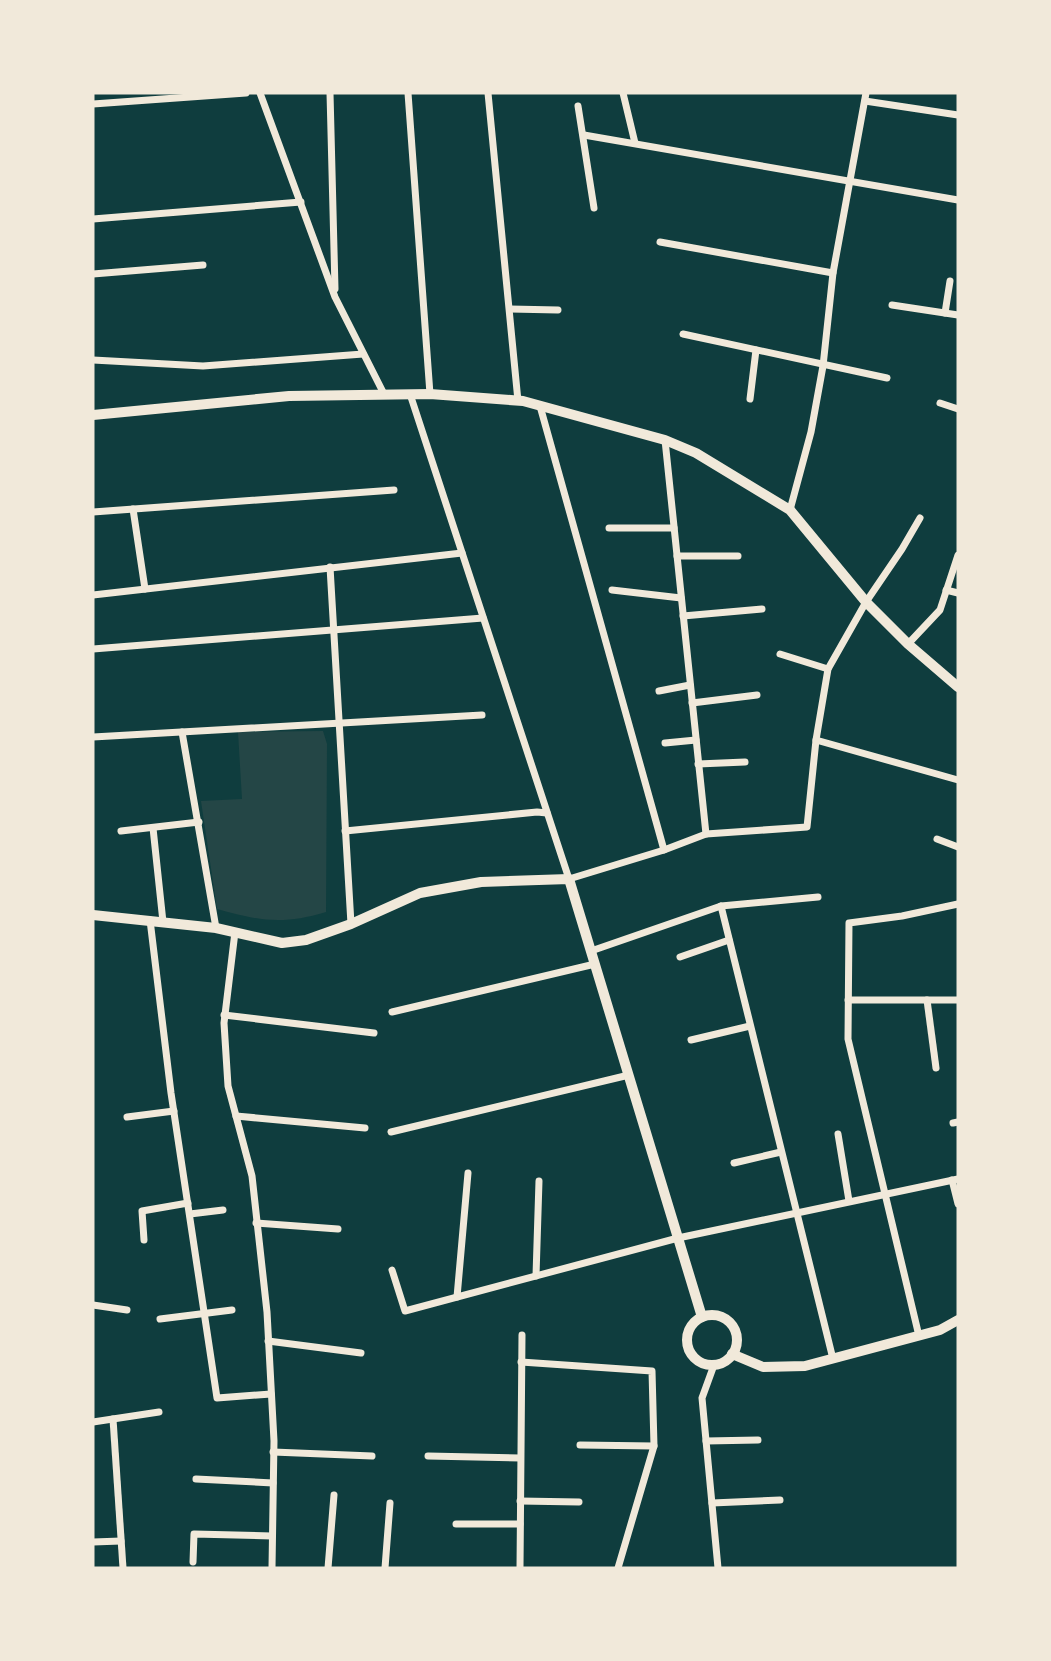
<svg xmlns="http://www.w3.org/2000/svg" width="1051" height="1661" viewBox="0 0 1051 1661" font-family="Ubuntu,sans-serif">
  <rect width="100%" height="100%" fill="#0f3d3e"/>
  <path fill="#244646" d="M 323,731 L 327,744 L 326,912 C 282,925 261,921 217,909 L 201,801 L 242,799 L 238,732 Z"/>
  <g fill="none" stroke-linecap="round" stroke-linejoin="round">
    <g stroke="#f1e9da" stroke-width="7">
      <path d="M 260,93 L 335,297 L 384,394"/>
      <path d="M 330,93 L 335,289"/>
      <path d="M 408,93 L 430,394"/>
      <path d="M 488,93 L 518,401"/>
      <path d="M 623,93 L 635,143"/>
      <path d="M 865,101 L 958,115"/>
      <path d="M 93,104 L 246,93"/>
      <path d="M 578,106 L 594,208"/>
      <path d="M 584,135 L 958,200"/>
      <path d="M 93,219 L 301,202"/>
      <path d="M 660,242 L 833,273"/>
      <path d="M 93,274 L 203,265"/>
      <path d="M 892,305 L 958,315"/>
      <path d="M 510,309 L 558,310"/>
      <path d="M 945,313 L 950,281"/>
      <path d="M 683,334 L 887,378"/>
      <path d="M 93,360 L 203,366 L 363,354"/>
      <path d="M 410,394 L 569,879 L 664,850 L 706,834 L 807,827 L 816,740 L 958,780"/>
      <path d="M 750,399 L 756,350"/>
      <path d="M 940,403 L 958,409"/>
      <path d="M 540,406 L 664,850"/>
      <path d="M 665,440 L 706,834"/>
      <path d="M 133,509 L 145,589"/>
      <path d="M 790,510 L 811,432 L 823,366 L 833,273 L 866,93"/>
      <path d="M 93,512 L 394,490"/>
      <path d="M 609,528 L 674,528"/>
      <path d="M 677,556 L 738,556"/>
      <path d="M 330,567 L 351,924"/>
      <path d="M 612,590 L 681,598"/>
      <path d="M 946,590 L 958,593"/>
      <path d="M 93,595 L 462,553"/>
      <path d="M 683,616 L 762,609"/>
      <path d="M 908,644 L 940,610 L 958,555"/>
      <path d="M 93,649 L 483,618"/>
      <path d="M 780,654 L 828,669"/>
      <path d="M 659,691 L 690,685"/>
      <path d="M 692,703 L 757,695"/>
      <path d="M 182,732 L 216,928"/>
      <path d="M 93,737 L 482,715"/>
      <path d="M 816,740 L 828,669 L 866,602 L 902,549 L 920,518"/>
      <path d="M 665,743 L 696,740"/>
      <path d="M 698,764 L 745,762"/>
      <path d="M 153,828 L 163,922"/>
      <path d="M 121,831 L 199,822"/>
      <path d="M 345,831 L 537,812 L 547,813"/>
      <path d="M 937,839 L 958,847"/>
      <path d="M 721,906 L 833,1359"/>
      <path d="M 150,920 L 171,1093 L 217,1398 L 271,1394"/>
      <path d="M 235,932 L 224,1023 L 228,1086 L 252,1176 L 267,1312 L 274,1441 L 272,1568"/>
      <path d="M 591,951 L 721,906 L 818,897"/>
      <path d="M 680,957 L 729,940"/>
      <path d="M 848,1000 L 958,1000"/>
      <path d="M 927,1000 L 936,1068"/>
      <path d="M 392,1012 L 595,964"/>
      <path d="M 224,1015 L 374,1033"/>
      <path d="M 691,1040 L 750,1026"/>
      <path d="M 236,1116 L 365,1128"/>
      <path d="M 127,1117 L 174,1111"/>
      <path d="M 953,1123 L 958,1122"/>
      <path d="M 391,1132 L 629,1075"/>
      <path d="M 838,1134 L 849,1201"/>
      <path d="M 734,1163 L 781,1152"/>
      <path d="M 952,1180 L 958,1204"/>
      <path d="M 190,1214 L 223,1210"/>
      <path d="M 256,1223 L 338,1229"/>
      <path d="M 144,1240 L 142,1211 L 188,1203"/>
      <path d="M 392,1270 L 405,1311 L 678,1238 L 958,1179"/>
      <path d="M 536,1276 L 539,1181"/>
      <path d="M 457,1297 L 468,1173"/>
      <path d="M 93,1305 L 127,1310"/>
      <path d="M 160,1319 L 232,1310"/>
      <path d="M 919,1336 L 848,1039 L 849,923 L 902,916 L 958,904"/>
      <path d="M 268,1341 L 361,1353"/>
      <path d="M 521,1362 L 652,1371 L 654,1446 L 618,1568"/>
      <path d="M 714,1365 L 702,1398 L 718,1568"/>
      <path d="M 113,1419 L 123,1568"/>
      <path d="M 93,1422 L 159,1412"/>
      <path d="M 706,1441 L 758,1440"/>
      <path d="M 580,1445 L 654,1446"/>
      <path d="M 273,1452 L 372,1456"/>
      <path d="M 428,1456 L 520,1458"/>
      <path d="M 196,1479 L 273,1483"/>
      <path d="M 520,1501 L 579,1502"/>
      <path d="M 712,1503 L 780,1500"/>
      <path d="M 456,1524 L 520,1524"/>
      <path d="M 93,1542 L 121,1541"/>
      <path d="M 193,1562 L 194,1534 L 272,1536"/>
      <path d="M 328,1568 L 334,1495"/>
      <path d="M 385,1568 L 390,1503"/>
      <path d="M 520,1568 L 522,1335"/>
    </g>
    <g stroke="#f1e9da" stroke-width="10">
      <path d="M 93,415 L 289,396 L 430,394 L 523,401 L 665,440 L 696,453 L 790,510 L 866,602 L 908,644 L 958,687"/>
      <path d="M 93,915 L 216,928 L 282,943 L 306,940 L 351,924 L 420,893 L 481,882 L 569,879 L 702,1317"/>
      <circle cx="712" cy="1340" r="25"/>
      <path d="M 732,1354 L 763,1367 L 805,1366 L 940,1330 L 958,1320"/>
    </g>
  </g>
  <rect width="1051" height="1661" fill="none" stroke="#f1e9da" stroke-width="189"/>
</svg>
